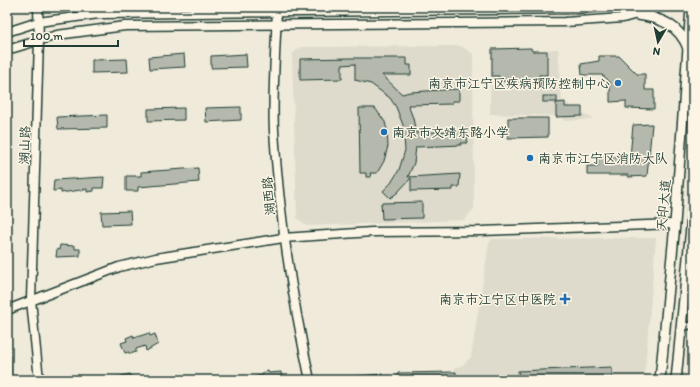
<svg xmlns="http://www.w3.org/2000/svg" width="700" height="387" viewBox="0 0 700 387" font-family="Itim,'LXGW WenKai TC',sans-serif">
  <rect width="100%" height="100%" fill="#efeada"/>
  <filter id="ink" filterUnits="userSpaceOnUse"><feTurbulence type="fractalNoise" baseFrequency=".025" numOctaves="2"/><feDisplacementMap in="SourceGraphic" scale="8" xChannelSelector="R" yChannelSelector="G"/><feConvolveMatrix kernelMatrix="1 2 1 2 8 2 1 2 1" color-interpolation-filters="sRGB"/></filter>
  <g filter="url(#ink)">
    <g fill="#dedbcc">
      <path d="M 461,46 L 473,54 L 474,209 L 464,220 L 307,226 L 297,218 L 292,54 L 301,47 Z"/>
      <path d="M 558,49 L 562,101 L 593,119 L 564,121 L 563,116 L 490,114 L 491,53 Z"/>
      <path d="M 656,238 L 644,380 L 456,380 L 455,368 L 463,365 L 471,357 L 489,243 L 492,239 Z"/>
    </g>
    <path fill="#9fa89a" stroke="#6c7d71" d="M 7,177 L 11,380 L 7,380 Z"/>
    <g fill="#b5b9ad" stroke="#1f3d34">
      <path d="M 531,48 L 532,51 L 547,51 L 547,75 L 539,75 L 539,81 L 499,81 L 499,76 L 492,76 L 492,49 Z"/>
      <path d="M 184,54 L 185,67 L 150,69 L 149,57 Z"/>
      <path d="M 246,54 L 247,67 L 211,68 L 211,56 Z"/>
      <path d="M 599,56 L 619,56 L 637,74 L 645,74 L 645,90 L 654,90 L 654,109 L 626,108 L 626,101 L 610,102 L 610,82 L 606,78 L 602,75 L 582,75 L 581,64 L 599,61 Z"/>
      <path d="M 352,58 L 407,58 L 407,65 L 411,65 L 411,75 L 382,75 L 402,94 L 410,92 L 459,89 L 459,101 L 452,101 L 452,104 L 408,105 L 413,118 L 416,133 L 468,130 L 467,143 L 461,143 L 461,145 L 416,147 L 414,163 L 408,177 L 460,174 L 459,187 L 453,187 L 453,190 L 411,191 L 411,178 L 397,193 L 390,198 L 383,191 L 391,183 L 399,170 L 405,150 L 403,125 L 396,107 L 390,98 L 371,84 L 355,80 L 355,64 L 342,65 L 342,79 L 300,80 L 300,59 Z"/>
      <path d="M 127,59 L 128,72 L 92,73 L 92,60 Z"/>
      <rect x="543" y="96" width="14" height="6"/>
      <path d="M 565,102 L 565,107 L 582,107 L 582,116 L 556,117 L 556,103 Z"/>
      <path d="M 241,107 L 241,120 L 206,122 L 205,108 Z"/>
      <path d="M 184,108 L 184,120 L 148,121 L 148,109 Z"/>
      <path d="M 359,108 L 375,108 L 385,122 L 387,130 L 388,146 L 384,161 L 377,173 L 370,173 L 371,177 L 366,177 L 366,173 L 360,173 Z"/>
      <path d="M 107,115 L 107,128 L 58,129 L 57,117 Z"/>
      <path d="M 508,118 L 548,118 L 548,137 L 508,138 Z"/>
      <path d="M 652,124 L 647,176 L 628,177 L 628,175 L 587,175 L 587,166 L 598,166 L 598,156 L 630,157 L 633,125 Z"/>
      <path d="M 198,168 L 199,182 L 138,187 L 138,191 L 126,191 L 126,176 L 141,176 L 141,172 Z"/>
      <path d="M 104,177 L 103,188 L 94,188 L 94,191 L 87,192 L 87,189 L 61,193 L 61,190 L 53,191 L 54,180 Z"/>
      <path d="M 422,202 L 422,218 L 382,219 L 381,203 Z"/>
      <path d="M 130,211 L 131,224 L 102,225 L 101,212 Z"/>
      <path d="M 60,245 L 75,246 L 75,249 L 80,249 L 80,256 L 56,257 L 57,249 L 59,250 Z"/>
      <path d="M 149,333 L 150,336 L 155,334 L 158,344 L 146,351 L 145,346 L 136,349 L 136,352 L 130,354 L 129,352 L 125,353 L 121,343 L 127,341 L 126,338 L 133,335 L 134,338 Z"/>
      <path d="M 612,367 L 612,380 L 519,380 L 518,371 Z"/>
      <path d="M 268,371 L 269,373 L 281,372 L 282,380 L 249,380 L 248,378 L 263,375 L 263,372 Z"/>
      <path d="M 456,372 L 456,380 L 398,380 L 398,373 Z"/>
      <path d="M 130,374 L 131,380 L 115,380 L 114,378 Z"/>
      <path d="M 383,374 L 383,380 L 359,380 L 358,376 Z"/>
    </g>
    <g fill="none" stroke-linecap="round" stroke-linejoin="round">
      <g stroke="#1f3d34" stroke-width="9">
        <path id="street" d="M 681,327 L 693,325"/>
      </g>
      <g stroke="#1f3d34" stroke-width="11">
        <g id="secondary">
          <path d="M 38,7 L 39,40 L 31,300 L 39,380"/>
          <path d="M 277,7 C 276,48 272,90 274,131 C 279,217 292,297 310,380"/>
          <path d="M 7,32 L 38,22 L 99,14 L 581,9 L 598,7"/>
          <path d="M 7,50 L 57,35 L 125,26 L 565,22 L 623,18 L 662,7"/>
          <path d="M 7,310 L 119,267 L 156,258 L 283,238 L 372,232 L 482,231 L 675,224"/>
        </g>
      </g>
      <g stroke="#1f3d34" stroke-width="12">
        <g id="primary">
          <path d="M 638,15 C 661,18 679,25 688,48"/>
          <path d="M 660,380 L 675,224 L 691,7"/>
          <path d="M 676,380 L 693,207"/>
        </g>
      </g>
      <use href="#street" stroke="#fcf5e5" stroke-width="6"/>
      <use href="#secondary" stroke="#fcf5e5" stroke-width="8"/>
      <use href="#primary" stroke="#fcf5e5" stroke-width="9"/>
    </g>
  </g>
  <g fill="#1f6fb2" stroke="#fcf5e5" stroke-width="1.5">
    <circle cx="618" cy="83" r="4"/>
    <circle cx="384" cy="132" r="4"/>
    <circle cx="530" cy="158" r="4"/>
    <path d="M563 293h4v4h4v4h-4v4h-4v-4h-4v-4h4z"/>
  </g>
  <g text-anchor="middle" stroke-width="3" stroke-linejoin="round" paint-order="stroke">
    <g font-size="13" fill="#1f3d34" stroke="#fcf5e5" text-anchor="end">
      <text x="610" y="88">南京市江宁区疾病预防控制中心</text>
      <text x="392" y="137" text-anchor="start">南京市文靖东路小学</text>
      <text x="538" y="163" text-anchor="start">南京市江宁区消防大队</text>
      <text x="556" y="304">南京市江宁区中医院</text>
    </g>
    <g font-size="13" fill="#1f3d34" stroke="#fcf5e5">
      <text transform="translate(24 145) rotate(-88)" y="5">湖山路</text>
      <text transform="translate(268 196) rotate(-95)" y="5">湖西路</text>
      <text transform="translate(663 205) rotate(-85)" y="5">天印大道</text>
    </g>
  </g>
  <rect width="700" height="387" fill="none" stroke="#fcf5e5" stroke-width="24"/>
  <rect x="12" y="12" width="676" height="363" fill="none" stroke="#1f3d34" stroke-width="1.5" filter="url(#ink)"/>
  <g transform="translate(658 42) rotate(189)" stroke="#fcf5e5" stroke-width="3" paint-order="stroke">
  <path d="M0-3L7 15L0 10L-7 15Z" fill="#1f3d34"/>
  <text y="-6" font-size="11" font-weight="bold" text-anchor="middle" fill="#1f3d34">N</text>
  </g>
  <path d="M24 40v6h94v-6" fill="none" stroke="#1f3d34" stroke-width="2"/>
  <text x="30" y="40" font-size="12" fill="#1f3d34" stroke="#fcf5e5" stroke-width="3" paint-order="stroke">100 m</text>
</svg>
